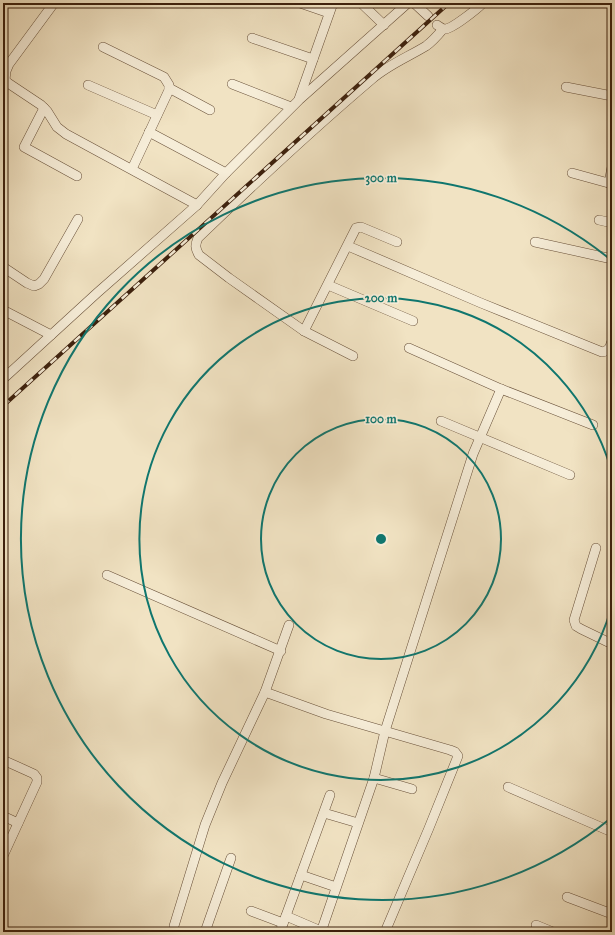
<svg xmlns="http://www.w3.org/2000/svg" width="615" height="935" viewBox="0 0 615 935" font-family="'IM FELL Great Primer',serif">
  <rect width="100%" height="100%" fill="#f1e3c3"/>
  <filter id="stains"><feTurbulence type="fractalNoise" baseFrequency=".005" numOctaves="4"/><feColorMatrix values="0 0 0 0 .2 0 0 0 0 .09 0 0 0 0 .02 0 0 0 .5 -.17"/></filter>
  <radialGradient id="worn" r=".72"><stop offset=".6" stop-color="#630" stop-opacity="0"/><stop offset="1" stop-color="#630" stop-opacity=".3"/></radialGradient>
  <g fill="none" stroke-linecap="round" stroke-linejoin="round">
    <g stroke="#69513a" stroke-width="10">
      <g id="minor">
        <path d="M 54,3 L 9,64 L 6,71 L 5,80 L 8,83 L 41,105 L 47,111 L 57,127 L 66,134 L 197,205"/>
        <path d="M 300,3 L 329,13"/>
        <path d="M 361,3 L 384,25"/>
        <path d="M 414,3 L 428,16"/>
        <path d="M 437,25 C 439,26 442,29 445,29 C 452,29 477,9 483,3"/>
        <path d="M 252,38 L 313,59"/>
        <path d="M 103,47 L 164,77 L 169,85 L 169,90 L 132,169"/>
        <path d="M 232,84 L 291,107"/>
        <path d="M 88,85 L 157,115"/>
        <path d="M 566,87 L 612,96"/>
        <path d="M 169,88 L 210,110"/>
        <path d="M 299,99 L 333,3"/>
        <path d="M 44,108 L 24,147 L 77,176"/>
        <path d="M 149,132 L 226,173"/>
        <path d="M 572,173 L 612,184"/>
        <path d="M 609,183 L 612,167"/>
        <path d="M 599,220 L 612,223"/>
        <path d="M 535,242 L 612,259"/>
        <path d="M 348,246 L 481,303 L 602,352 C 609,351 610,347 612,341"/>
        <path d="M 3,267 L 27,283 L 34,286 L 39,284 L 44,279 L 78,219"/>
        <path d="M 328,285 L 413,321"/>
        <path d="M 3,310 L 51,335"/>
        <path d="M 304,331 L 356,228 L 361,227 L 397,242"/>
        <path d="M 409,348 L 501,389 L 593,425"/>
        <path d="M 353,356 L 304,331 L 229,278 L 199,255 C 195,248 195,245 198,238 C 255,183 312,130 372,79 C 388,65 408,57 426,46 C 433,41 438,35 443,29"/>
        <path d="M 3,379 L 97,293 L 197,205 L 226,173 L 299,100 L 408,3"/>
        <path d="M 441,421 L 570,475"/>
        <path d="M 596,548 L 574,620 L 576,626 L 581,629 L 612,644"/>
        <path d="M 107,575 L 281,651"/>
        <path d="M 265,692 L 326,714 L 450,750 L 455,752 L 458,756 L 429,828 L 385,932"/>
        <path d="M 3,760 L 34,774 L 37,778 L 37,782 L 3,856"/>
        <path d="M 374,778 L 412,789"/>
        <path d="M 508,787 L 612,832"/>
        <path d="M 324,813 L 358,823"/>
        <path d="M 3,816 L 18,823"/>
        <path d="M 301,875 L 336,887"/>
        <path d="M 567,897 L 612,914"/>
        <path d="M 251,911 L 283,923"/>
        <path d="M 286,916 L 321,931"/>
        <path d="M 536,925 L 553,932"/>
        <path d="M 174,932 L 174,926 L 205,825 L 222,783 L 265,692 L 289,625"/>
        <path d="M 205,932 L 231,858"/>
        <path d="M 280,932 L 330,795"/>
        <path d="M 321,932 L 374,778 L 385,731 L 473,454 L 501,389"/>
      </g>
    </g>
    <use href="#minor" stroke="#f6edd8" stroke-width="9"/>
    <g stroke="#3c200d" stroke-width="4">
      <path id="rail" d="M 3,406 L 449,3"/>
    </g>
    <use href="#rail" stroke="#f6edd8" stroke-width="2.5" stroke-dasharray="8" stroke-linecap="butt"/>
  </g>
  <g fill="none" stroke="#0f766e" stroke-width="2">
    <circle cx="381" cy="539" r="120"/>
    <path d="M611 609A241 241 0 1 1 611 469"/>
    <path d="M611 818A361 361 0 1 1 611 260"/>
  </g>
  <circle cx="381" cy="539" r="6" fill="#0f766e" stroke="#f6edd8" stroke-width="2"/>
  <g font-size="12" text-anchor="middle" font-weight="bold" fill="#0f766e" stroke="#f6edd8" stroke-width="3.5" stroke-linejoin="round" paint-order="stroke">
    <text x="381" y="182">300 m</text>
    <text x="381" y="302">200 m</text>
    <text x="381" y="423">100 m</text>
  </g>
  <rect width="615" height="935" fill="none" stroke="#f1e3c3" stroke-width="16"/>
  <rect x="4" y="4" width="607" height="927" fill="none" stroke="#3c200d" stroke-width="2"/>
  <rect x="8" y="8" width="599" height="919" fill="none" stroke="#3c200d"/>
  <rect width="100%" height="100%" filter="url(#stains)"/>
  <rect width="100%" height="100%" fill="url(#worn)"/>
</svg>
